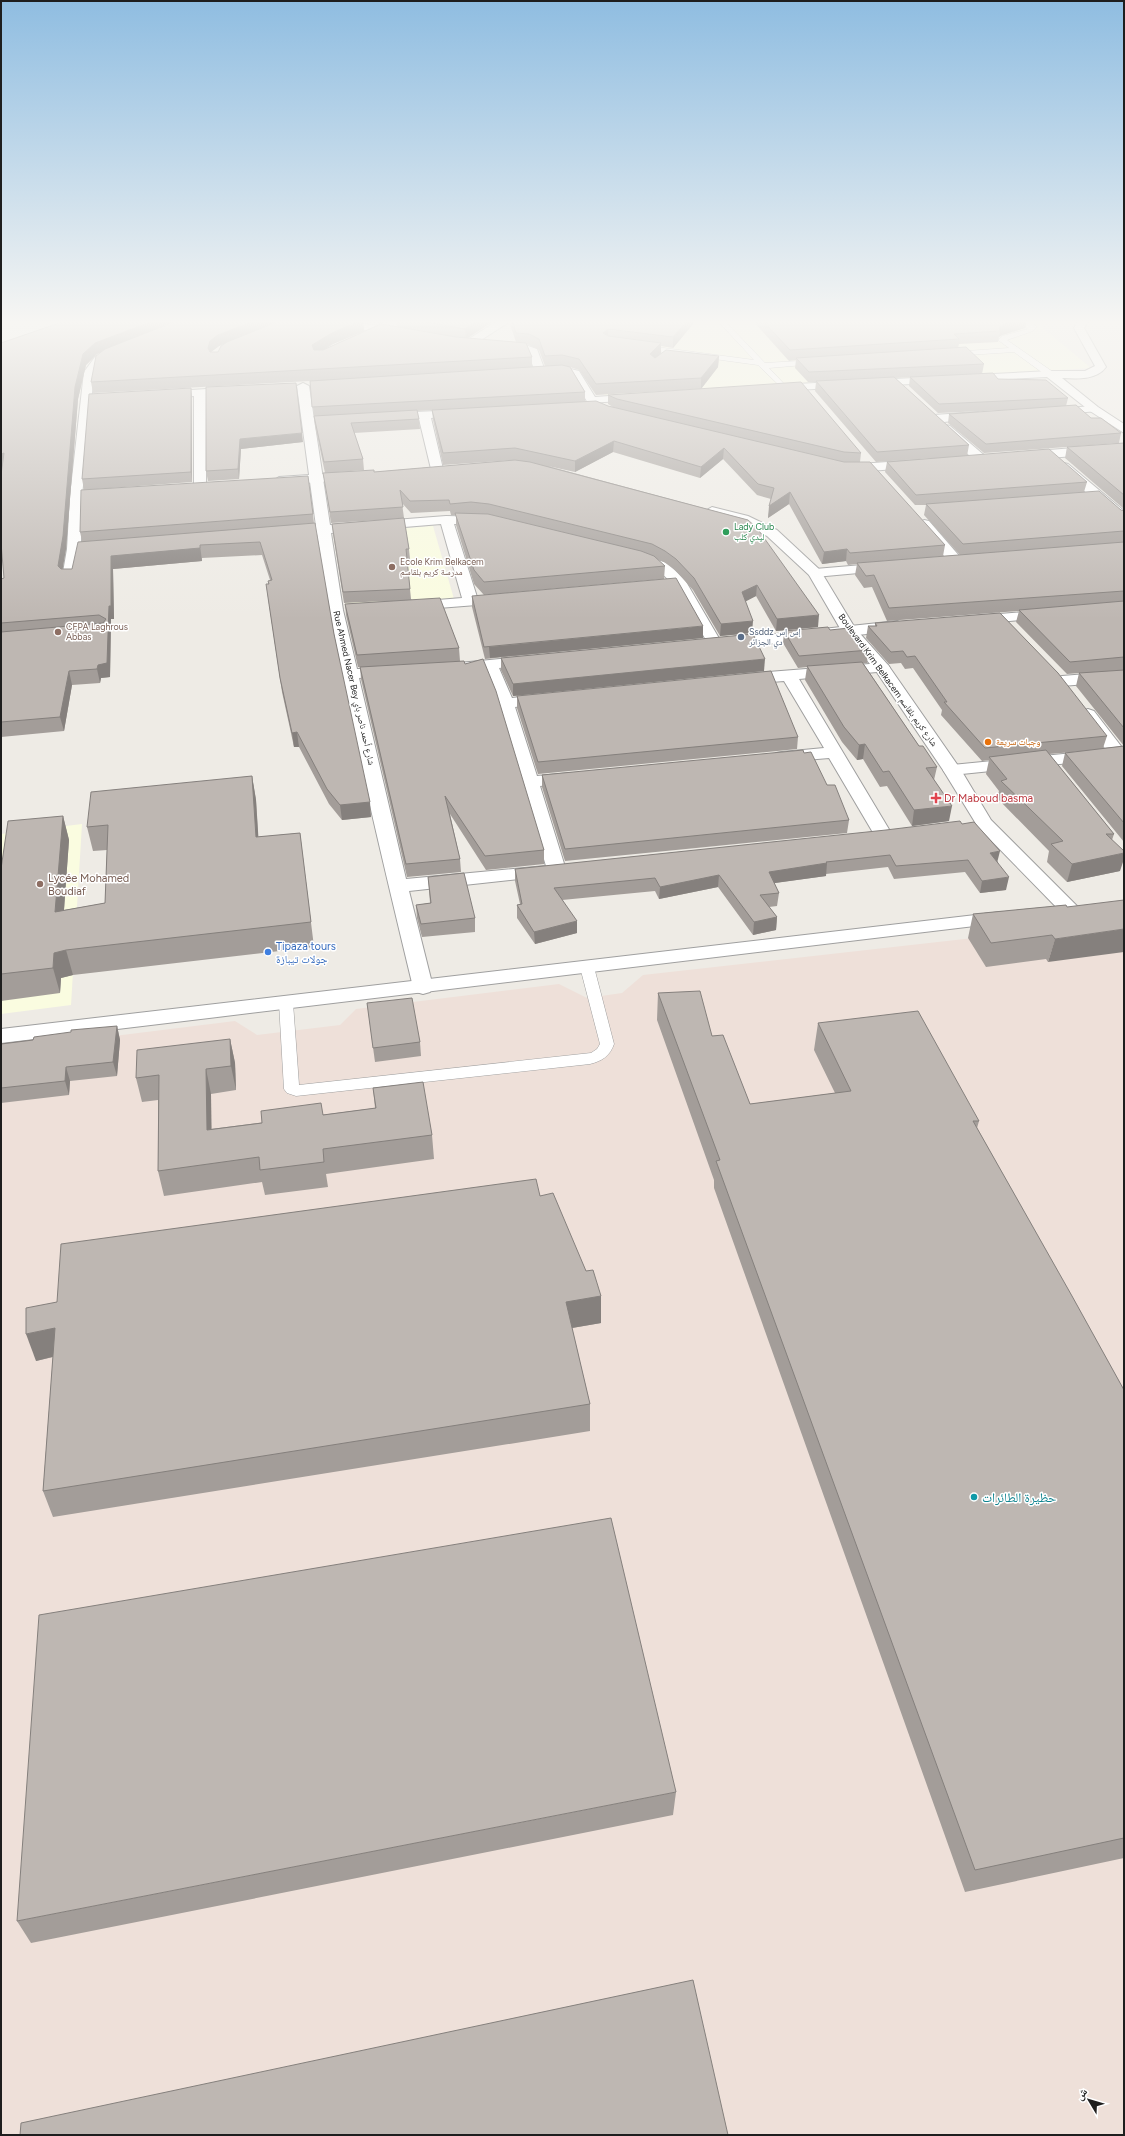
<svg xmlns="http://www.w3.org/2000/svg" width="1125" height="2136" viewBox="0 0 1125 2136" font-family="Figtree,'Noto Naskh Arabic',sans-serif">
  <rect width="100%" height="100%" fill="#eeebe5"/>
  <g fill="#fafce0">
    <path d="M 561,320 L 1033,320 L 1091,368 L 606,398 Z"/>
    <path d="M 433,526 L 454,599 L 346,607 L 333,534 Z"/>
    <path d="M 82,824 L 71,1005 L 1,1014 L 1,834 Z"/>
  </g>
  <path fill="#eee0d9" d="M 1124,921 L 1124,2135 L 1,2135 L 1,1050 L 235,1021 L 257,1035 L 340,1025 L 356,1009 L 559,984 L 587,998 L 622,993 L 643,975 Z"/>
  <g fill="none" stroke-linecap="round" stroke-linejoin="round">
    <g stroke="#9f9f9f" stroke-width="1">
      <g id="service">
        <path d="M 717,320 L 724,320 L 765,363 L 815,360 L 819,362 L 815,364 L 769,368 L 788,388 L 784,390 L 758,365 L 641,349 L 637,347 L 641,345 L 754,360 Z"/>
        <path d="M 1019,320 L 1027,320 L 1037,327 L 1033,331 L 1007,340 L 1053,372 L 1053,376 L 1047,376 L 1014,352 L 952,356 L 948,354 L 952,352 L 1009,348 L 998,340 L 1002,336 L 1028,329 Z"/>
        <path d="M 587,963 L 592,964 L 594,967 L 614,1044 C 610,1056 602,1061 590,1064 L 296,1096 L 287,1093 L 284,1089 L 279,1003 L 281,1000 L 291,1000 L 293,1003 L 299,1085 L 591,1053 L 597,1049 L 600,1044 L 580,967 L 582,964 Z"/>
      </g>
    </g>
    <g stroke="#9f9f9f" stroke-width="2">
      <g id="minor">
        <path d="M 394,320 L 409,320 L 368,338 L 360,338 L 359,336 Z"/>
        <path d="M 499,320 L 512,320 L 472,346 L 464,346 L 463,344 L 464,342 Z"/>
        <path d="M 122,347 L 127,350 L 126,352 L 102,362 L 94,372 L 82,496 L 81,544 L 107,542 L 114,546 L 107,550 L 80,553 L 76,578 L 74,581 L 64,581 L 62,578 L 67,549 L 70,496 L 84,372 L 95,357 Z"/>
        <path d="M 303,383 L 309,386 L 330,525 L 446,516 L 491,517 L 493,520 L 491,523 L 486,524 L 454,524 L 477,597 L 507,596 L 509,599 L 507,602 L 502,603 L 413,610 L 408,609 L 406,606 L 408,603 L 413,602 L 462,598 L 441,524 L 331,533 L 343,610 L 357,669 L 397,669 L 399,672 L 397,675 L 359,678 L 406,879 L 546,866 L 498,703 L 484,669 L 455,672 L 449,670 L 447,667 L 449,664 L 530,656 L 536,658 L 538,661 L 536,664 L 499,668 L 512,698 L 547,694 L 553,696 L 555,699 L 553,702 L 515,707 L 537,776 L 571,773 L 577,774 L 580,778 L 577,782 L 540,786 L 566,870 L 564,874 L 409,891 L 433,987 L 430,992 L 423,994 L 416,992 L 413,987 C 377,837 340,686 317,534 L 287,536 L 280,532 L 287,528 L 316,526 L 297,386 Z"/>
        <path d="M 236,387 L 240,388 L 242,390 L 240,392 L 206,395 L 206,487 L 205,490 L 195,490 L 194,487 L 194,396 L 162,398 L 156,395 L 162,392 Z"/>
        <path d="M 1094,406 L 1100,409 L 1098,411 L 1052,415 L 1046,412 L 1052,409 Z"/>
        <path d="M 462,410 L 466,411 L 468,413 L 466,415 L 431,418 L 443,469 L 437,473 L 431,469 L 419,419 L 389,421 L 383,417 L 389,413 Z"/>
        <path d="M 978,412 L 982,414 L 984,416 L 982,418 L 934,423 L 928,419 L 934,415 Z"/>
        <path d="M 946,425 L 950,426 L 985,456 L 987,459 L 985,462 L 977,462 L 942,432 L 940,429 L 942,426 Z"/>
        <path d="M 1124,444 L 1124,452 L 1024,460 L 1018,456 L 1024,452 Z"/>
        <path d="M 916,460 L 920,461 L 922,464 L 920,467 L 845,473 L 839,469 L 845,465 Z"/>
        <path d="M 1064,463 L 1068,464 L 1124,511 L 1124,522 L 1119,521 L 1060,470 L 1058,467 L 1060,464 Z"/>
        <path d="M 924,520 L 929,521 L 961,558 L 963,561 L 961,564 L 951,564 L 919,527 L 917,524 Z"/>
        <path d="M 638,554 L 667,563 L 685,580 L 720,640 L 897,621 L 902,623 L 905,626 L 902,629 L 897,631 L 726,648 C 720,646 716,649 710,647 L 674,585 L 657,569 L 633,561 L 631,558 Z"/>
        <path d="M 886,563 L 891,564 L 893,567 L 891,570 L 815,577 L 810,576 L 808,573 L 810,570 L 815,569 Z"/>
        <path d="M 1048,610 L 1053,611 L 1055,614 L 1053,617 L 975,624 L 970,623 L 968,620 L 970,617 L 975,616 Z"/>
        <path d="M 882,663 L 888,665 L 890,668 L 888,671 L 799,679 L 893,836 L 890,840 L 884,841 L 878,840 L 875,836 L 829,758 L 782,762 L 776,761 L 773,757 L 776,753 L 782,752 L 824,748 L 784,681 L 744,684 L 738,682 L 736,679 L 738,676 L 744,674 Z"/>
        <path d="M 1124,671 L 1124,681 L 1062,686 L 1056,684 L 1054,681 L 1056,678 L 1062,676 Z"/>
        <path d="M 1088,709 L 1094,711 L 1124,750 L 1124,758 L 1112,758 L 1082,717 L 1080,714 L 1082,711 Z"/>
        <path d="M 1093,751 L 1099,752 L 1102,756 L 1099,760 L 952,775 L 946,774 L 943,770 L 946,766 L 952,765 Z"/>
      </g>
    </g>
    <g stroke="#9f9f9f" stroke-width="2">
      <g id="tertiary">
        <path d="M 260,320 L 313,320 L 313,321 C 307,327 267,326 260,320 Z"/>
        <path d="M 316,320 L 342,320 L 401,330 L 406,333 L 401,336 L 321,323 Z"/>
        <path d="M 1079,320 L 1089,320 L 1084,328 L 1106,367 C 1097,380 1077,379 1062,378 L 1098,407 L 1124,424 L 1124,433 L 1090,411 L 1047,377 L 776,391 L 770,388 L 776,385 L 1050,371 L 1085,371 L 1095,366 L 1074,328 Z"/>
        <path d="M 498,343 L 525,345 L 537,349 L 544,368 L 562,367 L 579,371 L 595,397 L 638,394 L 644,397 L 638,400 L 588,403 L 571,375 L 562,373 L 536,374 L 528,353 L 494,348 L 493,346 L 494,344 Z"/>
        <path d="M 354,472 L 360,476 L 358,479 L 279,485 L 273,481 L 279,477 Z"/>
        <path d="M 111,489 L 117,493 L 116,496 L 76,500 L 70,496 L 76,492 Z"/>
        <path d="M 712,507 L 748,516 L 777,530 L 820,570 L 855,628 L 888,665 L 961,770 L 991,820 L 1077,906 L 1080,910 L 1077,914 L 1070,916 L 1063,914 L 978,827 L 943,770 L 876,671 L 841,630 L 809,575 L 767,536 L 738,522 L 707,514 L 705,511 Z"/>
        <path d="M 1001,912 L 1008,914 L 1011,918 L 1008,922 L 1,1043 L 1,1029 Z"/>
      </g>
    </g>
    <use href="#service" fill="#fff" fill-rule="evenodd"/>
    <use href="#minor" fill="#fff" fill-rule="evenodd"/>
    <use href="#tertiary" fill="#fff" fill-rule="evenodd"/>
  </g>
  <g fill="#a39d99" fill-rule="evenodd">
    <path d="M 68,320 L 273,320 L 273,324 L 282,320 L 389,320 L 381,324 L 397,326 L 396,320 L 495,320 L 468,338 L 516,342 L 510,324 L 510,320 L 694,320 L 693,324 L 673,348 L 661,346 L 661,354 L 719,356 L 718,367 L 701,389 L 596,395 L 579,370 L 570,367 L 585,392 L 585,401 L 613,407 L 608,404 L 608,395 L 861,453 L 860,462 L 945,545 L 943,556 L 960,555 L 924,515 L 926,505 L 915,505 L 885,472 L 887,462 L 934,458 L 876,462 L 815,391 L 816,382 L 808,382 L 795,368 L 796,360 L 789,361 L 752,320 L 1027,320 L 1025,328 L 1002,335 L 999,337 L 998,342 L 959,344 L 958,348 L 984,364 L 982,374 L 895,378 L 969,445 L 967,456 L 1087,482 L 1084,492 L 1121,510 L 1124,511 L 1124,746 L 1076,686 L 1079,673 L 1067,674 L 1016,622 L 1019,611 L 887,621 L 872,587 L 864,588 L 855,575 L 857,564 L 848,565 L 846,561 L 822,564 L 789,504 L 768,518 L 771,499 L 757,495 L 723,459 L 700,478 L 613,452 L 575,472 L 548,466 L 748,520 L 818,627 L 776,631 L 756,596 L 745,601 L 752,633 L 720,636 L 693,590 L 675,570 L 664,562 L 655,558 L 665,566 L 664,579 L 484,595 L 474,584 L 456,525 L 456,515 L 451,515 L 450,511 L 411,513 L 402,503 L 404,518 L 409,549 L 410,559 L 407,559 L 411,599 L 459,648 L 460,661 L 544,850 L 544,864 L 486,870 L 450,814 L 460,859 L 461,872 L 407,877 L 361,679 L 360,667 L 358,667 L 346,615 L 345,604 L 386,601 L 344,603 L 333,534 L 332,524 L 380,520 L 331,523 L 325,484 L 323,473 L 374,472 L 515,460 L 443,465 L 433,420 L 432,410 L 417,411 L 419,419 L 420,429 L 354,433 L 363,459 L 364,470 L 325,473 L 315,426 L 310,381 L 93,393 L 91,382 L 101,352 L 97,354 L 86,365 L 78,399 L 66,549 L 62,569 L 72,569 L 82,541 L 80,532 L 308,476 L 314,523 L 334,634 L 371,817 L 342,820 L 329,804 L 299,747 L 294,747 L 282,692 L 266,584 L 268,584 L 268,581 L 270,580 L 262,555 L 202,558 L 202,561 L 113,569 L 114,619 L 111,619 L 110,677 L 101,678 L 100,683 L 72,685 L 64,731 L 1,737 L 1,579 L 4,578 L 2,466 L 1,467 L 1,343 ZM 363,321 L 379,324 L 327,348 L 333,344 L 364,331 ZM 224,344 L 218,352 L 211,352 L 219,346 ZM 526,344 L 529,345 L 539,350 L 545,366 L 532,367 L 532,357 Z"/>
    <path d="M 910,377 L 1068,398 L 1066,406 L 1121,433 L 1119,443 L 984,453 L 948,423 L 949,414 L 1006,410 L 938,413 L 909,386 Z"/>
    <path d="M 206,387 L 303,442 L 241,449 L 239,479 L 208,481 L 206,471 Z"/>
    <path d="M 191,388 L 192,398 L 192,482 L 84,490 L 82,479 Z"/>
    <path d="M 1124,443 L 1124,509 L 1065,458 L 1067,447 Z"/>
    <path d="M 472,596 L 703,638 L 485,659 L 472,607 Z"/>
    <path d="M 875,623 L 1107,736 L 1103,748 L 1124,746 L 1124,842 L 1062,766 L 1065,753 L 1085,751 L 1049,754 L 1114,834 L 1112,840 L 1120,871 L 1067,882 L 1047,862 L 1049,851 L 997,798 L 999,791 L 986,774 L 989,760 L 982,761 L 941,715 L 942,710 L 913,668 L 905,669 L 901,663 L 889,664 L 866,638 L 868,626 L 875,626 Z"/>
    <path d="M 830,630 L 869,650 L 867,663 L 863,663 L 919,746 L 937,767 L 934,780 L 949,821 L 912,826 L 887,786 L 880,787 L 863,759 L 857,760 L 842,742 L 805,680 L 807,667 L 798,668 L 783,643 L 784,631 Z"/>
    <path d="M 501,658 L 764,671 L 513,696 L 501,670 Z"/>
    <path d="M 517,696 L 798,737 L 797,749 L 538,774 L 517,708 Z"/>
    <path d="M 804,753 L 827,785 L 849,820 L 847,833 L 565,861 L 542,787 L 542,775 Z"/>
    <path d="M 252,776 L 256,800 L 258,837 L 300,833 L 314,947 L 73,975 L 61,978 L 60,993 L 1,1001 L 1,869 L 63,816 L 69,840 L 64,910 L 105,903 L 107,850 L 93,851 L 87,827 Z"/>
    <path d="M 962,824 L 998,862 L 1006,890 L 980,893 L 965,872 L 894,879 L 888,867 L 826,874 L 826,876 L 774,883 L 779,893 L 777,906 L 769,907 L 777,917 L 776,930 L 753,935 L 718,887 L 659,899 L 655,891 L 562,900 L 577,933 L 535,944 L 517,918 L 517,905 L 520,904 L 515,881 L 515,869 Z"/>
    <path d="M 428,877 L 475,918 L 475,932 L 422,937 L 417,918 L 416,905 L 430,903 Z"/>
    <path d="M 1066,905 L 1048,962 L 1046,959 L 986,967 L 968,938 L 973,914 Z"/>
    <path d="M 658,993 L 712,1036 L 750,1104 L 835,1093 L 814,1050 L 818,1023 L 979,1121 L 977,1128 L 1124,1390 L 1124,1858 L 965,1892 L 714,1188 L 714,1180 L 657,1020 Z"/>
    <path d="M 367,1003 L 420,1042 L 421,1056 L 375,1062 Z"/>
    <path d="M 117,1026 L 120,1040 L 117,1076 L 70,1081 L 69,1095 L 1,1103 L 1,1044 L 33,1040 Z"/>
    <path d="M 230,1039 L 235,1063 L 236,1090 L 211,1094 L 211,1129 L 375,1108 L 373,1088 L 432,1135 L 434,1159 L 326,1174 L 328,1187 L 265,1195 L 262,1182 L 164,1196 L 158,1171 L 158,1100 L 142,1102 L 136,1078 Z"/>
    <path d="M 540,1196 L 601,1296 L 601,1323 L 572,1328 L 590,1404 L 590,1431 L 53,1517 L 43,1491 L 53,1357 L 36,1361 L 57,1302 Z"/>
    <path d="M 676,1792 L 673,1815 L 31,1943 L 17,1921 Z"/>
  </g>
  <g fill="#85807d">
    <path d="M 156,320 L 186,320 L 97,354 L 86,365 L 78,399 L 66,549 L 61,579 L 58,566 L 75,387 L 83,354 L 95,343 Z"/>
    <path d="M 257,320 L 273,320 L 273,325 L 219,346 L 211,352 L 210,359 L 208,348 L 210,341 L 218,335 Z"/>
    <path d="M 363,320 L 364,331 L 333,344 L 313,356 L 312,345 L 332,333 Z"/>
    <path d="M 380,320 L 389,320 L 380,324 Z"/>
    <path d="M 478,320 L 495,320 L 466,339 L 465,329 Z"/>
    <path d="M 688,320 L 694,320 L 693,324 L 673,348 L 673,337 Z"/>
    <path d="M 1017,320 L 1027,320 L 1025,328 L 1002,335 L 999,337 L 1000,331 L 999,328 L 1004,324 Z"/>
    <path d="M 608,329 L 608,340 L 603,333 Z"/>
    <path d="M 661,343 L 661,354 L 650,365 L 650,354 Z"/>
    <path d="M 719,356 L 718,367 L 701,389 L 701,378 Z"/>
    <path d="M 191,388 L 192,398 L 192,482 L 191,472 Z"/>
    <path d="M 302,433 L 303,442 L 241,449 L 239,479 L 238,469 L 240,439 Z"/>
    <path d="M 614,441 L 613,452 L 575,472 L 575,461 Z"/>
    <path d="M 724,448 L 723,459 L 700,478 L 701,467 Z"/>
    <path d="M 4,453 L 7,465 L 1,467 L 1,454 Z"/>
    <path d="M 790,492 L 789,504 L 768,518 L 769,506 Z"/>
    <path d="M 200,545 L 202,561 L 113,569 L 114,619 L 111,619 L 110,677 L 101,678 L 100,683 L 97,669 L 109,606 L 111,556 Z"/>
    <path d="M 847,549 L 846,561 L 822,564 L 824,552 Z"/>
    <path d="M 757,585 L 756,596 L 741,604 L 742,592 Z"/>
    <path d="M 819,615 L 818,627 L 776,631 L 777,619 Z"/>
    <path d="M 753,621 L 752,633 L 720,636 L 721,624 Z"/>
    <path d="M 703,626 L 703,638 L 490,658 L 489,647 Z"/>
    <path d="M 765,659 L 764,671 L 513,696 L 513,684 Z"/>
    <path d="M 69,671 L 72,685 L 64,731 L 60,717 Z"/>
    <path d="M 297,732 L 299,747 L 294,747 L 292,733 Z"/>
    <path d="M 865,744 L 863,759 L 857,760 L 859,745 Z"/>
    <path d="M 252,776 L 256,800 L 260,862 L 256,837 Z"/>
    <path d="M 370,802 L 371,817 L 342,820 L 340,805 Z"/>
    <path d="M 952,806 L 949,821 L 912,826 L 914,810 Z"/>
    <path d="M 63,816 L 69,840 L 62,937 L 55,912 Z"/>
    <path d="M 1000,851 L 997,863 L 990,853 Z"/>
    <path d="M 1124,853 L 1124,859 L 1120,871 L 1067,882 L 1072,864 Z"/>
    <path d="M 827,863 L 826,876 L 768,884 L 769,872 Z"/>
    <path d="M 719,875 L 718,887 L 659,899 L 660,887 Z"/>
    <path d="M 1009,877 L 1006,890 L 980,893 L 982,881 Z"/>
    <path d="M 777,917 L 776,930 L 753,935 L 754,922 Z"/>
    <path d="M 577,921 L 577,933 L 535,944 L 534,932 Z"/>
    <path d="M 1124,929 L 1124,952 L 1048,962 L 1055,939 Z"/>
    <path d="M 66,950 L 73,975 L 61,978 L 60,993 L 53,968 L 54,953 Z"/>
    <path d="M 117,1026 L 120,1040 L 117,1076 L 113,1062 Z"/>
    <path d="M 230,1039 L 235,1063 L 236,1090 L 231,1066 Z"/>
    <path d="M 66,1067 L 70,1081 L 69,1095 L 65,1081 Z"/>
    <path d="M 206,1069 L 211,1094 L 212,1154 L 207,1130 Z"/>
    <path d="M 601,1296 L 601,1323 L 566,1329 L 566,1302 Z"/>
    <path d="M 55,1328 L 64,1354 L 36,1361 L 26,1334 Z"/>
  </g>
  <g fill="#beb7b2" stroke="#85807d">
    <path d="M 68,320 L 156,320 L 95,343 L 83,354 L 75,387 L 63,536 L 58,566 L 61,569 L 72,569 L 78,542 L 315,523 L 334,634 L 370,802 L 340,805 L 327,789 L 297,732 L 292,733 L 280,678 L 266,584 L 269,584 L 268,581 L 272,580 L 260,542 L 200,545 L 200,548 L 111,556 L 111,606 L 109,606 L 107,663 L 98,665 L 97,669 L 69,671 L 60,717 L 1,722 L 1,632 L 103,623 L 106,619 L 99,615 L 1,623 L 1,579 L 4,578 L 1,543 L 1,475 L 4,453 L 1,454 L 1,343 Z"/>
    <path d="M 179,320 L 257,320 L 218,335 L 210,341 L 208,348 L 210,352 L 218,352 L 221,346 L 227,342 L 282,320 L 363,320 L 332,333 L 312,345 L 314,350 L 323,350 L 381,324 L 456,337 L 526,343 L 532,357 L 91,382 L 96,356 L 105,349 Z"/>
    <path d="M 417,320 L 478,320 L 465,329 Z"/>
    <path d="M 512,320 L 688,320 L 673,337 L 608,329 L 603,333 L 608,336 L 661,343 L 650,354 L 655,358 L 666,350 L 719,356 L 701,378 L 596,384 L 579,359 L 562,355 L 545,356 L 539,339 L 529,334 L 516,333 Z"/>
    <path d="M 762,320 L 1017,320 L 1004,324 L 999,328 L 1000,331 L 954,334 L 959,339 L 790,350 Z"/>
    <path d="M 966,347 L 984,364 L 809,372 L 796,358 Z"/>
    <path d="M 562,365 L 570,367 L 585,392 L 312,407 L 310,381 Z"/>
    <path d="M 993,373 L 998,379 L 1046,380 L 1068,398 L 939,404 L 910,377 Z"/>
    <path d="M 894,377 L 969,445 L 877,452 L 816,381 Z"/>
    <path d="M 801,382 L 861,453 L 844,452 L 617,399 L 608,395 Z"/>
    <path d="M 296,383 L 302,433 L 240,439 L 238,469 L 206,471 L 206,387 Z"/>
    <path d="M 191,388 L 191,472 L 82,479 L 89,394 Z"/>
    <path d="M 596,401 L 608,406 L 844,462 L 870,462 L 945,545 L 850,553 L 847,549 L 824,552 L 790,492 L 769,506 L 774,488 L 758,484 L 724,448 L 701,467 L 614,441 L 575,461 L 515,448 L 443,453 L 432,410 Z"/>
    <path d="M 1076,405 L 1091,418 L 1101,418 L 1121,433 L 986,444 L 949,414 Z"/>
    <path d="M 417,410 L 419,419 L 351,423 L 363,459 L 324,462 L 314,416 Z"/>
    <path d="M 1124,443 L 1124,495 L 1067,447 Z"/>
    <path d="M 1049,449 L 1087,482 L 916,495 L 887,462 Z"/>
    <path d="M 515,460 L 530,462 L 748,520 L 757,528 L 819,615 L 777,619 L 757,585 L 742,592 L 753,621 L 721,624 L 694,578 L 676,559 L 665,551 L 652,544 L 489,504 L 471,502 L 450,504 L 449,500 L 410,501 L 400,490 L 403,507 L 330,512 L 323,473 L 374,470 L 374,472 Z"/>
    <path d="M 308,476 L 313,514 L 80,532 L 81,490 Z"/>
    <path d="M 1099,491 L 1121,510 L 1124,511 L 1124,531 L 963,544 L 926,504 Z"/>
    <path d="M 455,513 L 488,514 L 641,551 L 654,556 L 665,566 L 484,582 L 474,570 Z"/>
    <path d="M 404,518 L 409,549 L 406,549 L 410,589 L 343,592 L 332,524 Z"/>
    <path d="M 1124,542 L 1124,591 L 889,608 L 874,575 L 866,576 L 857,563 Z"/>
    <path d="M 676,578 L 703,626 L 484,647 L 472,596 Z"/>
    <path d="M 440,598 L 459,648 L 357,655 L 345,604 Z"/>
    <path d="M 1124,601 L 1124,657 L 1070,662 L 1019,610 Z"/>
    <path d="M 1000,613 L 1058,673 L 1107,736 L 985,748 L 944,702 L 947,702 L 915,656 L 907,657 L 903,651 L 891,652 L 868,626 L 877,626 L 875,623 Z"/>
    <path d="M 828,627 L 830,630 L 849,628 L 869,650 L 799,656 L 784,631 Z"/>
    <path d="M 753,634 L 765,659 L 513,684 L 501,658 Z"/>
    <path d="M 483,659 L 496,691 L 544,850 L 485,856 L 445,796 L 460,859 L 406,864 L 360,667 L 464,661 L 465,664 Z"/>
    <path d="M 862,662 L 919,746 L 923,746 L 937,767 L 926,768 L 952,806 L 914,810 L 889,771 L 883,772 L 865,744 L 859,745 L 844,727 L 807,666 Z"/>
    <path d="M 1124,670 L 1124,728 L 1079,673 Z"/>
    <path d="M 771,671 L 798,737 L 538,762 L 517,696 Z"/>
    <path d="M 1124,746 L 1124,823 L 1065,753 Z"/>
    <path d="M 803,750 L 804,753 L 811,752 L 827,785 L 835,785 L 849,820 L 565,849 L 542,775 Z"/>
    <path d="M 1046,750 L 1114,834 L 1106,834 L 1124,851 L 1124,853 L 1072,864 L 1051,844 L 1063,841 L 1001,781 L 1007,779 L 989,757 Z"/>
    <path d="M 252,776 L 256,837 L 300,833 L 311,922 L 66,950 L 54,953 L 53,968 L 1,974 L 1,869 L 8,821 L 63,816 L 55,912 L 105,903 L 108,825 L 87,827 L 91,792 Z"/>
    <path d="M 960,821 L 962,824 L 974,822 L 1000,851 L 990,853 L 1009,877 L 982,881 L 968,860 L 896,866 L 890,855 L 826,862 L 827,863 L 769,872 L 779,893 L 760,895 L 777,917 L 754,922 L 719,875 L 660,887 L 655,878 L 554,888 L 577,921 L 534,932 L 517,905 L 522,904 L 515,869 L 886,830 Z"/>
    <path d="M 464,873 L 475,918 L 421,924 L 416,905 L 431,903 L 428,877 Z"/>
    <path d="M 1124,900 L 1124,929 L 1055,939 L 1052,935 L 991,943 L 973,914 L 1066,905 L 1067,907 Z"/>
    <path d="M 700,991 L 712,1036 L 723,1035 L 750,1104 L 851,1091 L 818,1023 L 918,1011 L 979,1121 L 973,1121 L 1072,1296 L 1124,1390 L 1124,1838 L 975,1870 L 716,1161 L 720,1160 L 658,993 Z"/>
    <path d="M 412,998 L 420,1042 L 373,1048 L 367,1003 Z"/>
    <path d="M 117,1026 L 113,1062 L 66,1067 L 65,1081 L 1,1088 L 1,1044 L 33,1040 L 34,1037 L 71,1032 L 71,1030 Z"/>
    <path d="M 230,1039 L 231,1066 L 206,1069 L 207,1130 L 262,1123 L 261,1111 L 321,1103 L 323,1115 L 376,1108 L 373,1088 L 423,1082 L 432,1135 L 323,1149 L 324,1162 L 260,1170 L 259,1157 L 158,1171 L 159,1075 L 136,1078 L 137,1050 Z"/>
    <path d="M 536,1179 L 540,1196 L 553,1193 L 586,1271 L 593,1270 L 601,1296 L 566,1302 L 590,1404 L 43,1491 L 55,1328 L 26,1334 L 26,1308 L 57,1302 L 61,1244 Z"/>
    <path d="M 611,1518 L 676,1792 L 17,1921 L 39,1615 Z"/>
    <path d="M 693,1980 L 728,2135 L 20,2135 L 21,2123 Z"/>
  </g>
  <linearGradient id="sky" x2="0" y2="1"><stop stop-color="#8fbde1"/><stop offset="0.52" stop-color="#f7f6f3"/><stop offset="1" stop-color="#f7f6f3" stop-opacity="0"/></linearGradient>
  <rect width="1125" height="619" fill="url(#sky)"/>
  <circle fill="#2e9e5b" stroke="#fff" stroke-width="1.5" cx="726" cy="532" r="4"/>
  <g fill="#8d6e63" stroke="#fff" stroke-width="1.5">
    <circle cx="392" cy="567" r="4"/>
    <circle cx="58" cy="632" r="4"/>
    <circle cx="40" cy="884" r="4"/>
  </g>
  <circle fill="#5c6f8a" stroke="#fff" stroke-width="1.5" cx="741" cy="637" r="4"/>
  <circle fill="#e8710a" stroke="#fff" stroke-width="1.5" cx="988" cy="742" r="4"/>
  <path fill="#e0444e" stroke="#fff" stroke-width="1.5" d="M934 792h4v4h4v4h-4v4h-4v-4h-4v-4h4z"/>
  <circle fill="#3f7fe0" stroke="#fff" stroke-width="1.5" cx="268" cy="952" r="4"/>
  <circle fill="#0f9aa8" stroke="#fff" stroke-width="1.5" cx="974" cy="1497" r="4"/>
  <g text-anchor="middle" stroke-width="3" stroke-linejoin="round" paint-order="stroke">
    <g font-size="9" fill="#27864d" stroke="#fff" text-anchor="start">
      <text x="734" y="530">Lady Club<tspan x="734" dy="10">ليدي كلب</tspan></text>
    </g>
    <g font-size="9" fill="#785e54" stroke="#fff" text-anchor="start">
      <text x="400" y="565">Ecole Krim Belkacem<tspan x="400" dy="10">مدرسة كريم بلقاسم</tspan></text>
      <text x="66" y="630">CFPA Laghrous<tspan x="66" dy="10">Abbas</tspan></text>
    </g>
    <g font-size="9" fill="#4e5e75" stroke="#fff" text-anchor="start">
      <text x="749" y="635">Ssddz إس إس<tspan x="749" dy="10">دي الجزائر</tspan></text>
    </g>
    <g font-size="9" fill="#1e1e1e" stroke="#fff">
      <text transform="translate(888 680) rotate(54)" y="3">Boulevard Krim Belkacem شارع كريم بلقاسم</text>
      <text transform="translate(354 688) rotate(77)" y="3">Rue Ahmed Nacer Bey شارع أحمد ناصر باي</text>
    </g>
    <g font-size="9" fill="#c56008" stroke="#fff" text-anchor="start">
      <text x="996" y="745">وجبات سريعة</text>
    </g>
    <g font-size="11" fill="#be3a42" stroke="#fff" text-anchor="start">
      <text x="944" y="802">Dr Maboud basma</text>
    </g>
    <g font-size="11" fill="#785e54" stroke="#fff" text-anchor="start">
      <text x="48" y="882">Lycée Mohamed<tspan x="48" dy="13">Boudiaf</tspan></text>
    </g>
    <g font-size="11" fill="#366cbe" stroke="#fff" text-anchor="start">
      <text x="276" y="950">Tipaza tours<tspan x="276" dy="13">جولات تيبازة</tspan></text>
    </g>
    <g font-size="13" fill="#0d838f" stroke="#fff" text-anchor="start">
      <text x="982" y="1502">حظيرة الطائرات</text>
    </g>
  </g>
  <rect width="1125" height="2136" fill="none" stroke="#1e1e1e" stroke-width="4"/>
  <g transform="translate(1089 2100) rotate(308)" stroke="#ffffff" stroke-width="3" paint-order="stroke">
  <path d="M0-3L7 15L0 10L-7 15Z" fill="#1e1e1e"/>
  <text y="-6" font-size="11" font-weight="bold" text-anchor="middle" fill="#1e1e1e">ش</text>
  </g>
</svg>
